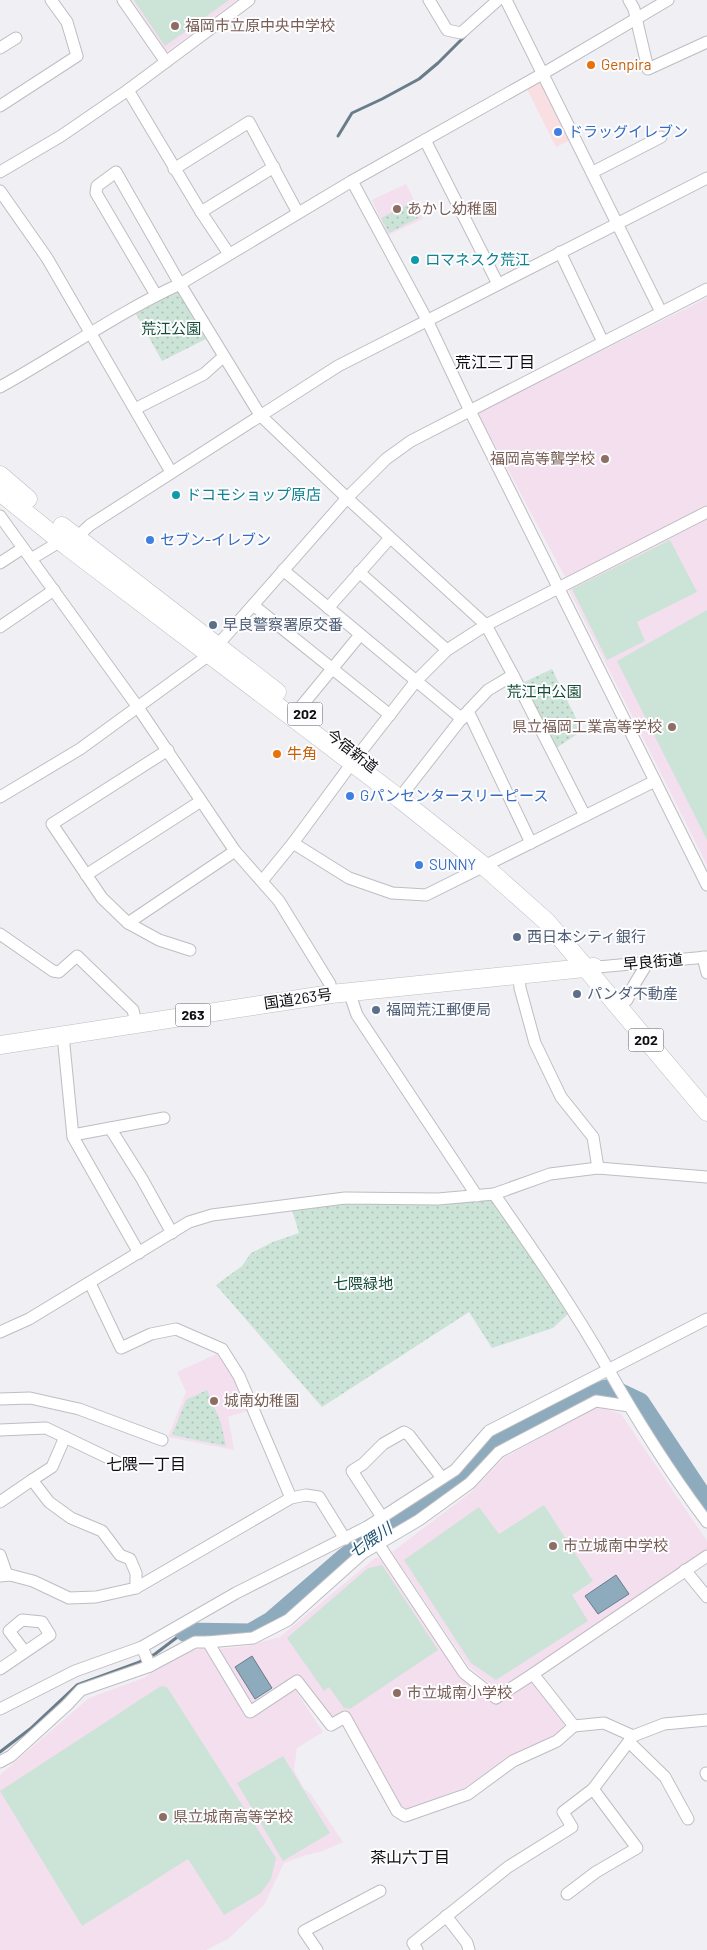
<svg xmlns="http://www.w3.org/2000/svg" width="707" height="1950" viewBox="0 0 707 1950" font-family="Barlow,'Noto Sans JP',sans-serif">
  <defs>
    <pattern id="grass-dots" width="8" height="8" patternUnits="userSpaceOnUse" patternTransform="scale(1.25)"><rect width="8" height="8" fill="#cce3d7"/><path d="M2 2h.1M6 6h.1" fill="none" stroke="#aec2b7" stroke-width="1.8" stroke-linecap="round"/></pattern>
  </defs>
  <rect width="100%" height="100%" fill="#f0eff4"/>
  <path fill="#f9dee2" d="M 540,82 L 543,82 L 572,139 L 556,147 L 527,89 Z"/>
  <g fill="#f4dfee">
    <path d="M 132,0 L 237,0 L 166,52 Z"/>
    <path d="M 406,184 L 423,219 L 388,235 L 372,200 Z"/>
    <path d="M 707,298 L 707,505 L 566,579 L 478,413 Z"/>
    <path d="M 707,518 L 707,865 L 568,588 Z"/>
    <path d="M 221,1352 L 250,1410 L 228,1417 L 234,1450 L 168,1437 L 186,1392 L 177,1372 Z"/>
    <path d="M 598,1406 L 621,1414 L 707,1541 L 707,1551 L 501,1687 L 495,1688 L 469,1667 L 392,1552 L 470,1493 L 504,1458 Z"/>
    <path d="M 375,1558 L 382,1558 L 456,1671 L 498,1703 L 532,1682 L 564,1724 L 562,1731 L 544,1743 L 509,1756 L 466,1787 L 407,1810 L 399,1806 L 352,1722 L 333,1719 L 299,1678 L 251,1706 L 218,1649 L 247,1646 L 280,1637 Z"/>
    <path d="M 205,1647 L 248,1719 L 294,1688 L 323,1732 L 297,1748 L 294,1770 L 304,1789 L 310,1793 L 343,1842 L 323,1851 L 306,1855 L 284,1863 L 264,1905 L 228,1939 L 206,1950 L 0,1950 L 0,1775 L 89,1698 L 144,1678 L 178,1655 Z"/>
  </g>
  <g fill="url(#grass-dots)">
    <path d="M 411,203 L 418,218 L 389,233 L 381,218 Z"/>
    <path d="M 177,291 L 206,339 L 162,361 L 136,314 Z"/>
    <path d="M 552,669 L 582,731 L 553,750 L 520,684 Z"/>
    <path d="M 492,1197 L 569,1313 L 553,1328 L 492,1348 L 469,1312 L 322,1407 L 216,1285 L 242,1266 L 251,1253 L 273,1242 L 299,1233 L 292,1210 L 343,1203 Z"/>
    <path d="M 207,1390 L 221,1423 L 226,1446 L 172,1435 L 186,1400 Z"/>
  </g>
  <g fill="#cce3d7">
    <path d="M 134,0 L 229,0 L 165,46 Z"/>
    <path d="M 670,540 L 697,592 L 637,622 L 645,641 L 607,660 L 572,589 Z"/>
    <path d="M 707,610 L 707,840 L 617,661 Z"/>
    <path d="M 544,1505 L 593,1581 L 572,1595 L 588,1621 L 496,1680 L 471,1663 L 404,1560 L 479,1507 L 499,1534 Z"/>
    <path d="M 382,1565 L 438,1650 L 350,1709 L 344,1708 L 329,1687 L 324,1691 L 287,1638 L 368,1568 Z"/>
    <path d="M 161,1686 L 167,1687 L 276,1858 L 271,1879 L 261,1893 L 224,1915 L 188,1859 L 82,1926 L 0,1791 Z"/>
    <path d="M 283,1756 L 330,1833 L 283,1861 L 237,1783 Z"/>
  </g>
  <g fill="#8eabbe" stroke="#687c8a">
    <path d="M 616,1575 L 629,1594 L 598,1614 L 585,1596 Z"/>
    <path d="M 252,1656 L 272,1688 L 255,1699 L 235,1667 Z"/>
  </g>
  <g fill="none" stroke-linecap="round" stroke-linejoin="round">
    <g stroke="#687c8a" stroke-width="3">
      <path d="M 338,136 L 352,113 L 382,99 L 419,79 L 438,63 L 466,35"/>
      <path d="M 0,1752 L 30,1729 L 77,1685 L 137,1663 L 155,1654 L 184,1632"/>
    </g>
    <path stroke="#8eabbe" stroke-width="19" d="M 184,1632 L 250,1633 L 271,1621 L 345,1557 L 369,1539 L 402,1521 L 465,1476 L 493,1445 L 527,1425 L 606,1389 L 621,1393 L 640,1402 L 707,1503"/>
    <g stroke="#bebdc2" stroke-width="13">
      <g id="minor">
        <path d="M 123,0 L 166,62"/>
        <path d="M 429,0 L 447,30 L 461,33 L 498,0"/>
        <path d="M 506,0 L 661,312"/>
        <path d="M 629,0 L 634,9 L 648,69 L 707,42"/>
        <path d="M 0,48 L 16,38"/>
        <path d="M 128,90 L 201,212 L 229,254"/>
        <path d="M 0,106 L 77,56 L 67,22 L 51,0"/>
        <path d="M 425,140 L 498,284"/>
        <path d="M 174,169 L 249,122 L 298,213"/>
        <path d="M 0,172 L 61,136 L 128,90 L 249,0"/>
        <path d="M 593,172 L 661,137"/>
        <path d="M 352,181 L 427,320 L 470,411 L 707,885"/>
        <path d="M 0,191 L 47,258 L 171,472"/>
        <path d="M 201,212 L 274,167"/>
        <path d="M 560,252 L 603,342"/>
        <path d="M 156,295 L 96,193 L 97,186 L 116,172 L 180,284 L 260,415 L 347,498 L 486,625 L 513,675 L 585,816"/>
        <path d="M 0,387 C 60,354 117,313 180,284 L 352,181 L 544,73 L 668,0"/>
        <path d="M 135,409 L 204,374 L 223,357"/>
        <path d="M 0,516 L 137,706 L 235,851 L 279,901 L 330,984 L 331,994"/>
        <path d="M 76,538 L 90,525 L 338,366 L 707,178"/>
        <path d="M 31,559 L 61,541"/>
        <path d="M 0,563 L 23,548"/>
        <path d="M 283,570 L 462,719"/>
        <path d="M 359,572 L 447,650"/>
        <path d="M 253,605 L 390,715"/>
        <path d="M 328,608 L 390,538"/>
        <path d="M 0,627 L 54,590"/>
        <path d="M 513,675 L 488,690 L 468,711 L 531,843"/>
        <path d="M 299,709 L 360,635"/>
        <path d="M 168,750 L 52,824 L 102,898 L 128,923 L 235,851"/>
        <path d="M 405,791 L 465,714"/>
        <path d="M 0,797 L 80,749 L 209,655 L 347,498 L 386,459 L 411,441 L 707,289"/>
        <path d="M 293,843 L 352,763 L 416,681 L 447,650 L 486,625 L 707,512"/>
        <path d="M 86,875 L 201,801"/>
        <path d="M 262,881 L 293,843 L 349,878 L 392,893 L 426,895 L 655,781"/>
        <path d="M 128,923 L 159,940 L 190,950"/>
        <path d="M 0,934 L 53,971 L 59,972 L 77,956 L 133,1010 L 136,1023"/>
        <path d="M 703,957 L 707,973"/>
        <path d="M 598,967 L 707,957"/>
        <path d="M 519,974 L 520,988 L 535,1043 L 561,1097 L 593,1137 L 598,1168"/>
        <path d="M 349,992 L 357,1015 L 477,1196"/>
        <path d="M 627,1000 L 634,985 L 648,962"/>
        <path d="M 63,1035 L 73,1137 L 139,1253"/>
        <path d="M 110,1128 L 142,1179 L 172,1233"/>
        <path d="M 73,1135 L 164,1118"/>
        <path d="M 494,1194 C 534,1251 574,1309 608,1369 C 638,1422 671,1474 707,1522"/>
        <path d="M 90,1283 L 121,1348 L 151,1334 L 176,1329 L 222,1349 L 239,1376 L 291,1498"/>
        <path d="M 0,1332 L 29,1319 L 189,1222 L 212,1215 L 345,1198 L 438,1199 L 494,1194 L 550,1174 L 598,1168 L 707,1177"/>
        <path d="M 0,1399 L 30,1398 L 79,1409 L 162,1440"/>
        <path d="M 0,1430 L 46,1428 L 121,1464"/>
        <path d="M 32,1480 L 52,1467 L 65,1437"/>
        <path d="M 0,1502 L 32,1480 L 49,1502 L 71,1518 L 102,1531 L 120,1555 L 130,1559 L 136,1573 L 136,1588"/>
        <path d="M 382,1517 L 352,1471 L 363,1464 L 383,1444 L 404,1432 L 409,1435 L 442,1478"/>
        <path d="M 367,1527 L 464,1673 L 496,1698 L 533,1674 L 574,1726 L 604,1723 L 633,1736 L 664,1724 L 707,1720"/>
        <path d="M 0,1555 L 7,1575"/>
        <path d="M 685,1570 L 707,1597"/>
        <path d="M 0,1576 L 10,1575 L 33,1581 L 69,1598 L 96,1597 L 136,1588 L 291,1498 L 306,1495 L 319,1497 L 345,1539"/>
        <path d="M 208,1642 L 253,1638 L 288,1620 L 363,1553 L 419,1520 L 470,1483 L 499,1452 L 596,1401 L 629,1406"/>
        <path d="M 142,1647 L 150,1666 L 195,1642 L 208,1642 L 250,1712 L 297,1681 L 331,1725 L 345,1717 L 397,1811 L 405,1816 L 468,1794 L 513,1761 L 557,1741 L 574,1726"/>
        <path d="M 0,1669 L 50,1635 L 42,1622 L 22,1620 L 9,1631 L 25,1652"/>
        <path d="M 533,1674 L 707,1556"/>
        <path d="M 0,1709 L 75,1671 L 142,1647 L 236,1593 L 367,1527 L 455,1470 L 489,1431 L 707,1319"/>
        <path d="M 629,1742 L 665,1777 L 688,1819"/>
        <path d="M 0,1762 L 11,1756 L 67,1705 L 81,1690 L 150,1666"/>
        <path d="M 706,1773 L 707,1775"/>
        <path d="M 567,1894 L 596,1872 L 637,1848 L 593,1789"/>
        <path d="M 446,1916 L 467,1943 L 469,1950"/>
        <path d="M 317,1950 L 304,1931 L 380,1891"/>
        <path d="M 417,1950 L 413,1943 L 508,1867 L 572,1827 L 563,1812 L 593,1789 L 633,1736"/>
      </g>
    </g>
    <g stroke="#bebdc2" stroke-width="19">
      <g id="highway">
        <path d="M 0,475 L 28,499"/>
        <path d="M 0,492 L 68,547 L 400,799 L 484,866 L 547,922 L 707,1112"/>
        <path d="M 62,526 L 277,692"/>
        <path d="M 0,1045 L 331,994 L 594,967"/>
      </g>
    </g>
    <use href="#minor" stroke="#fff" stroke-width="11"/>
    <use href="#highway" stroke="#fff" stroke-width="18"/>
  </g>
  <g fill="#8d6e63" stroke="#fdfdff" stroke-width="2">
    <circle cx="175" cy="26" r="5"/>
    <circle cx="397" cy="209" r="5"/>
    <circle cx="605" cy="459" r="5"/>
    <circle cx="672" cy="727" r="5"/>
    <circle cx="214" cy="1401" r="5"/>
    <circle cx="553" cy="1546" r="5"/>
    <circle cx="397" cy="1693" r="5"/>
    <circle cx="163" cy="1817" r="5"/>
  </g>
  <g fill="#e8710a" stroke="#fdfdff" stroke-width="2">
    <circle cx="591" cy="65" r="5"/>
    <circle cx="277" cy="754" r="5"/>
  </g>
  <g fill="#3f7fe0" stroke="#fdfdff" stroke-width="2">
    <circle cx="558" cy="132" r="5"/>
    <circle cx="150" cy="540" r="5"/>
    <circle cx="350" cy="796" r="5"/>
    <circle cx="419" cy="865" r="5"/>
  </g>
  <g fill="#0f9aa8" stroke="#fdfdff" stroke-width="2">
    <circle cx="415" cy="260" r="5"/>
    <circle cx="176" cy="495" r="5"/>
  </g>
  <g fill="#5c6f8a" stroke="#fdfdff" stroke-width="2">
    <circle cx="213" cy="625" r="5"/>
    <circle cx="517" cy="937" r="5"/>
    <circle cx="577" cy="994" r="5"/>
    <circle cx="376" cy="1010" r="5"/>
  </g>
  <g text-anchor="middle" stroke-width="4" stroke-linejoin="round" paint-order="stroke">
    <g fill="#fdfdff" stroke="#565557" stroke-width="1">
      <rect x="287.5" y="702.5" width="35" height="23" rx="4"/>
      <rect x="175.5" y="1003.5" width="35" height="23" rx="4"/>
      <rect x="628.5" y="1028.5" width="35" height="23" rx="4"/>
    </g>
    <g font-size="14" font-weight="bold" fill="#0e0d0f">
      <text x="305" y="719">202</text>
      <text x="193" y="1020">263</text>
      <text x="646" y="1045">202</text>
    </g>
    <g font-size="15" fill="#785e54" stroke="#fdfdff" text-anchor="start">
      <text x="185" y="31">福岡市立原中央中学校</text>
      <text x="407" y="214">あかし幼稚園</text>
      <text x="595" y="464" text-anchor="end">福岡高等聾学校</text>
      <text x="662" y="732" text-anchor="end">県立福岡工業高等学校</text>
      <text x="224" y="1406">城南幼稚園</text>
      <text x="563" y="1551">市立城南中学校</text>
      <text x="407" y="1698">市立城南小学校</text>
      <text x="173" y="1822">県立城南高等学校</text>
    </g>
    <g font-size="15" fill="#c56008" stroke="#fdfdff" text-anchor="start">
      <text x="601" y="70">Genpira</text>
      <text x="287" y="759">牛角</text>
    </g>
    <g font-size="15" fill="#366cbe" stroke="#fdfdff" text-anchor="start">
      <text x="568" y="137">ドラッグイレブン</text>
      <text x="160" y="545">セブン-イレブン</text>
      <text x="360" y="801">Gパンセンタースリーピース</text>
      <text x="429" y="870">SUNNY</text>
    </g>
    <g font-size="15" fill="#0d838f" stroke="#fdfdff" text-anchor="start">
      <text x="425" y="265">ロマネスク荒江</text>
      <text x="186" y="500">ドコモショップ原店</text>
    </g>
    <g font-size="15" fill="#144e36" stroke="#fdfdff">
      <text x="171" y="334">荒江公園</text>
      <text x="544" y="697">荒江中公園</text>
      <text x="363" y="1289">七隈緑地</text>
    </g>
    <g font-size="15" fill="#4e5e75" stroke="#fdfdff" text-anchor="start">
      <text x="223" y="630">早良警察署原交番</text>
      <text x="527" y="942">西日本シティ銀行</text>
      <text x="587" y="999">パンダ不動産</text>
      <text x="386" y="1015">福岡荒江郵便局</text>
    </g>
    <g font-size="15" fill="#0e0d0f" stroke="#fdfdff">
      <text transform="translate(352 751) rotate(38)" y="5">今宿新道</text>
      <text transform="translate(653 962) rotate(-5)" y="5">早良街道</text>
      <text transform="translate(298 999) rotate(-8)" y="5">国道263号</text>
    </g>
    <g font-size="16" fill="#0e0d0f" stroke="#fdfdff">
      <text x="495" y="368">荒江三丁目</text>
      <text x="146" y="1470">七隈一丁目</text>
      <text x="410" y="1863">茶山六丁目</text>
    </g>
    <g font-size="16" font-style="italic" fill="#1d516e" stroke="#fdfdff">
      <text transform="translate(370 1540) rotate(-34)" y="6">七隈川</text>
    </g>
  </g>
</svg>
